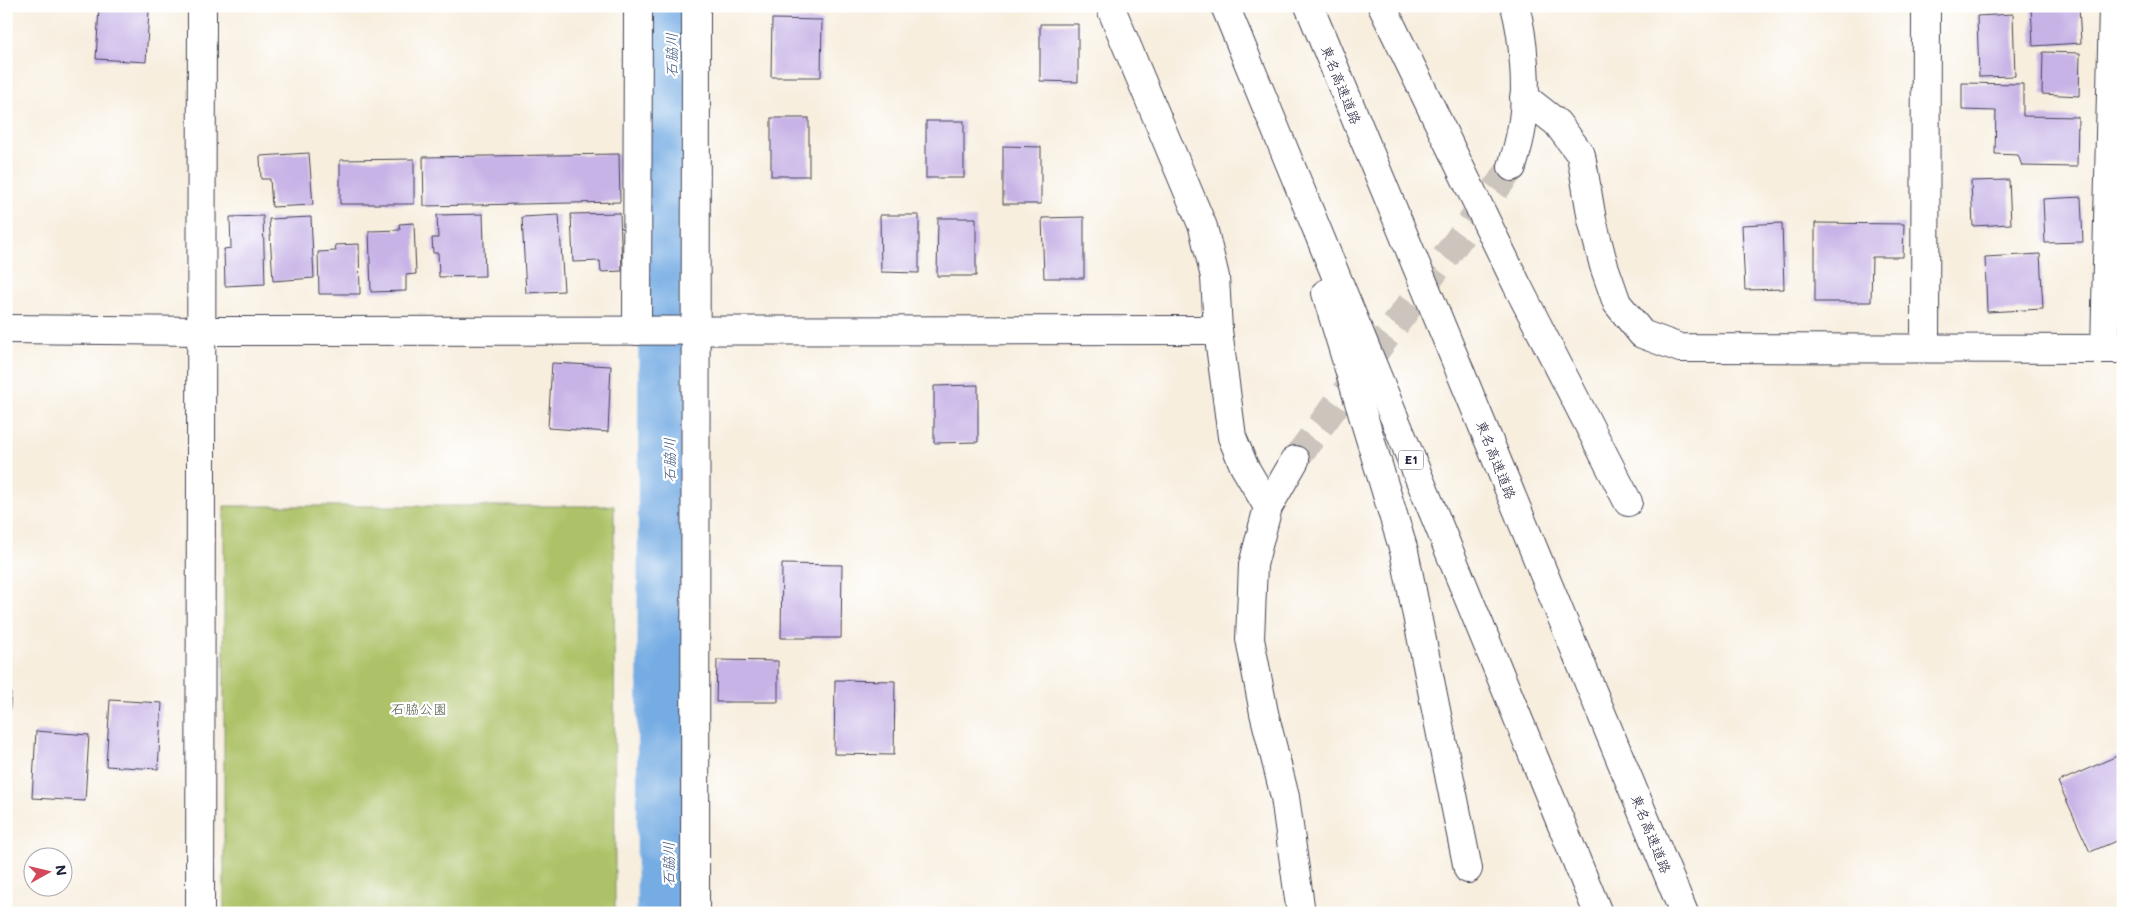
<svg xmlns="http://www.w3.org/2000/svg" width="2129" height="919" viewBox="0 0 2129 919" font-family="Mali,'Klee One',sans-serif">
  <rect width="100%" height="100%" fill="#fff"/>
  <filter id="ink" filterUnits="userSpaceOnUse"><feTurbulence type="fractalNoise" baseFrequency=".02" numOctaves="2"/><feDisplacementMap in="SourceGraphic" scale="10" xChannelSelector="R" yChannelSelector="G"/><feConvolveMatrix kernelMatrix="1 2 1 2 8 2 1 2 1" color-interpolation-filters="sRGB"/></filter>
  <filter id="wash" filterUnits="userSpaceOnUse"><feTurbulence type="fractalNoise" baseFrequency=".0096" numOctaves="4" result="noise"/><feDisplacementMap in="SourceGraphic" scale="20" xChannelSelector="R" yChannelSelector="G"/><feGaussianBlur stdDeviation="1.12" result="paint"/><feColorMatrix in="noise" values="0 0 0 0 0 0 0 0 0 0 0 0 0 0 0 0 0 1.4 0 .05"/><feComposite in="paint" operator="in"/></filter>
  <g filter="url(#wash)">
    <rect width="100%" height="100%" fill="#f7eede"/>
    <path fill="#adc267" stroke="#687251" d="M 224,506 L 614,506 L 615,913 L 224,913 Z"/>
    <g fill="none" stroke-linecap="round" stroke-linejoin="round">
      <path stroke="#74ace3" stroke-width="65" d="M 669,913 L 672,6"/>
    </g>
    <g id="blocks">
      <g fill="#c7b3e6">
        <path d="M 2031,6 L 2079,6 L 2081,43 L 2033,46 Z"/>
        <path d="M 99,7 L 149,10 L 146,62 L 96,59 Z"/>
        <path d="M 2013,14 L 2015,76 L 1979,77 L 1977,16 Z"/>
        <path d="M 772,19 L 822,20 L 821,77 L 771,77 Z"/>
        <path d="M 1040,24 L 1078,24 L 1078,82 L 1040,81 Z"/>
        <path d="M 2043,52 L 2080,53 L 2079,96 L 2042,94 Z"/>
        <path d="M 1962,83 L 2023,84 L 2023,116 L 2078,117 L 2077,167 L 2022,166 L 2018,155 L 1995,154 L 1996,111 L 1962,110 Z"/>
        <rect x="771" y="118" width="38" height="58"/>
        <rect x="926" y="121" width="38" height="57"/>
        <path d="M 1003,146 L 1041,147 L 1041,204 L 1003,204 Z"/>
        <path d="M 309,153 L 313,205 L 272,207 L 270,179 L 261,179 L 260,156 Z"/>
        <path d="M 619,154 L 620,202 L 424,206 L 423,157 Z"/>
        <path d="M 414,159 L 414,204 L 340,204 L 340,160 Z"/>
        <path d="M 2009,180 L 2011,224 L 1973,226 L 1971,181 Z"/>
        <path d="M 2081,197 L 2083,242 L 2045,243 L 2043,199 Z"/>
        <path d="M 620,213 L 622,271 L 601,272 L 600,261 L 573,262 L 571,214 Z"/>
        <path d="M 483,214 L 485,276 L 439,277 L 438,253 L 433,253 L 432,238 L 438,238 L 437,215 Z"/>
        <path d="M 559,215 L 564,291 L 526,293 L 522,217 Z"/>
        <path d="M 880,215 L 919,215 L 919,273 L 881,272 Z"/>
        <path d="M 263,216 L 265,284 L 225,286 L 224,249 L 231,248 L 230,217 Z"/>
        <path d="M 311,217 L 314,278 L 273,281 L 269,219 Z"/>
        <path d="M 1084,217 L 1084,278 L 1044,278 L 1042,218 Z"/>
        <path d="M 938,218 L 976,218 L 976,276 L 937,276 Z"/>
        <path d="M 414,223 L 416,274 L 406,275 L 406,291 L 371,292 L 369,231 L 400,230 L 399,224 Z"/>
        <path d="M 1782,223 L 1784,289 L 1745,290 L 1742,225 Z"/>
        <path d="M 1815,223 L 1904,224 L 1903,257 L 1872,257 L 1871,302 L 1815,302 Z"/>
        <path d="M 359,244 L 360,294 L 319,294 L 318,252 L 336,251 L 335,245 Z"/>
        <path d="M 2040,254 L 2043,309 L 1987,312 L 1985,257 Z"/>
        <path d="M 552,363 L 611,366 L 608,432 L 548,428 Z"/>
        <path d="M 978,385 L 978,442 L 934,443 L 934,386 Z"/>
        <path d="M 782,564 L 842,565 L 841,638 L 781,638 Z"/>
        <path d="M 717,660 L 778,661 L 778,702 L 716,702 Z"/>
        <path d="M 835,680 L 895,681 L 894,755 L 834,754 Z"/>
        <path d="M 6,693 L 11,693 L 8,737 L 6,737 Z"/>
        <path d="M 110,700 L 162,703 L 158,769 L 106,766 Z"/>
        <path d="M 36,731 L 89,735 L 85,801 L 32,798 Z"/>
        <path d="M 2117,756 L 2123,768 L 2123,838 L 2090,852 L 2058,782 Z"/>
        <path d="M 2123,848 L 2123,871 L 2115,852 Z"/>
      </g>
    </g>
  </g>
  <g filter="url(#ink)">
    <use href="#blocks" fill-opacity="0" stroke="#424153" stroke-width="1"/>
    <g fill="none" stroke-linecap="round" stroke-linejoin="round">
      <path stroke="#ccc5bd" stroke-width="28" stroke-dasharray="28 14" stroke-linecap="butt" d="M 1295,460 L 1512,167"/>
      <g stroke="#424153" stroke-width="30">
        <g id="minor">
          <path d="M 1110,6 L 1203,227 L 1215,277 L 1218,330 L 1232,437 L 1244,466 L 1268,507"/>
          <path d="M 1524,97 L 1557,123 L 1581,155 L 1592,220 L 1604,266 L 1617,303 L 1642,334 L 1680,348 L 2123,349"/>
          <path d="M 1512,167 C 1516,154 1520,140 1522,126 C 1528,94 1524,38 1515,6"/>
          <path d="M 6,329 L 202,331 L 1218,330"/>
          <path d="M 637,331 L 638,6"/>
          <path d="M 1925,348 L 1926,6"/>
          <path d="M 2105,349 L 2113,6"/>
          <path d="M 1295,460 L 1268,507 L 1253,565 L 1250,639 L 1264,713 L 1285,797 L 1301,913"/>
          <path d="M 200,913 L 202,6"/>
          <path d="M 695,913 L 696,6"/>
        </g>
      </g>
      <g stroke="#424153" stroke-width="30">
        <g id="highway">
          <path d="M 1225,6 L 1598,913"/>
          <path d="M 1309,6 L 1684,913"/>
          <path d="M 1382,6 L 1517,285 L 1628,502"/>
          <path d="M 1326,293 L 1404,551 L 1468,869"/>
        </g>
      </g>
      <use href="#minor" stroke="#fff" stroke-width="28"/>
      <use href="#highway" stroke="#fff" stroke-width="28"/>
    </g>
  </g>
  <g text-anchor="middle" stroke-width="4.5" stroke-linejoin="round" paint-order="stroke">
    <rect fill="#fff" stroke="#646476" stroke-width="1" x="1398.5" y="450.5" width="25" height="19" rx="4"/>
    <g font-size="12" font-weight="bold" fill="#22223b">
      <text x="1411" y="464">E1</text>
    </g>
    <g font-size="14" fill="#22223b" stroke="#fff">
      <text transform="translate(1341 85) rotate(68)" y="5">東名高速道路</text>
      <text transform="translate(1496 460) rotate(68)" y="5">東名高速道路</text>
      <text transform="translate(1651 834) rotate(68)" y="5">東名高速道路</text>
    </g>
    <g font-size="14" fill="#535a4a" stroke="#fff">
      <text x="419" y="714">石脇公園</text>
    </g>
    <g font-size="15" font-style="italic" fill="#43597e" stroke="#fff">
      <text transform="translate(672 55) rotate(-90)" y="5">石脇川</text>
      <text transform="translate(670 460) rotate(-90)" y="5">石脇川</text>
      <text transform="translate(669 864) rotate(-90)" y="5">石脇川</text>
    </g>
  </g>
  <rect width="2129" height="919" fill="none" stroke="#fff" stroke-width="25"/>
  <g transform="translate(48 872) rotate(82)"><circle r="24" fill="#ffffff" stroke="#a7a7b1"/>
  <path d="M0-4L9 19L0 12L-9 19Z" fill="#d1495b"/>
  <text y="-8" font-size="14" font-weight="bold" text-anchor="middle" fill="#22223b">N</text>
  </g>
</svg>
